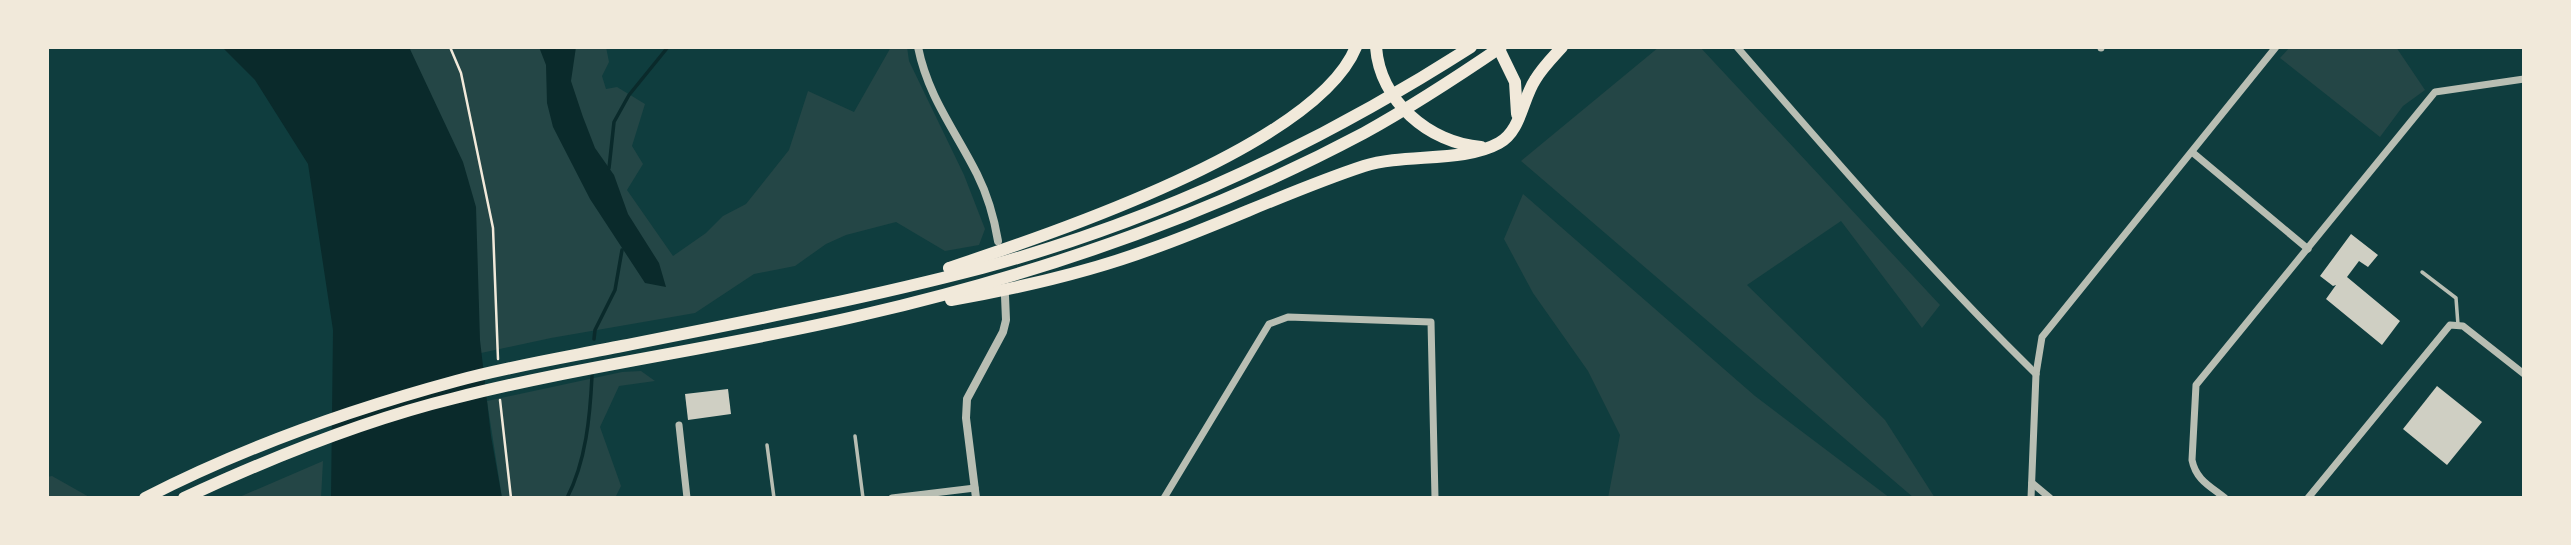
<svg xmlns="http://www.w3.org/2000/svg" width="2571" height="545" viewBox="0 0 2571 545" font-family="Inter,sans-serif">
  <rect width="100%" height="100%" fill="#0f3d3e"/>
  <g fill="#244646">
    <path d="M 409,47 L 606,47 L 609,62 L 602,76 L 606,89 L 617,87 L 645,104 L 632,146 L 643,164 L 627,190 L 673,256 L 706,233 L 723,216 L 746,204 L 789,150 L 808,91 L 854,112 L 891,47 L 907,47 L 909,61 L 964,175 L 985,229 L 979,245 L 945,251 L 896,222 L 846,235 L 826,244 L 795,266 L 754,274 L 695,313 L 551,338 L 481,353 Z"/>
    <path d="M 1659,47 L 1700,47 L 1940,305 L 1922,328 L 1841,221 L 1747,285 L 1885,420 L 1935,498 L 1914,498 L 1521,161 Z"/>
    <path d="M 2290,47 L 2396,47 L 2425,90 L 2403,106 L 2380,137 L 2280,58 Z"/>
    <path d="M 1523,194 L 1755,396 L 1890,498 L 1608,498 L 1620,435 L 1588,371 L 1533,293 L 1504,239 Z"/>
    <path d="M 641,371 L 655,381 L 619,386 L 600,427 L 621,486 L 615,498 L 502,498 L 487,401 L 622,372 Z"/>
    <path d="M 323,461 L 321,498 L 237,498 Z"/>
    <path d="M 52,476 L 91,498 L 47,498 L 47,477 Z"/>
  </g>
  <g fill="#0a2a2b">
    <path d="M 222,47 L 409,47 L 463,162 L 476,207 L 480,340 L 491,436 L 502,498 L 331,498 L 333,330 L 308,164 L 255,80 Z"/>
    <path d="M 539,47 L 576,47 L 571,81 L 583,117 L 595,148 L 614,175 L 628,214 L 659,263 L 666,287 L 645,283 L 590,199 L 553,127 L 547,103 L 546,65 Z"/>
  </g>
  <g fill="none" stroke-linecap="round" stroke-linejoin="round">
    <g stroke="#0a2a2b" stroke-width="3.5">
      <path d="M 609,168 L 614,122 L 629,95 L 668,47"/>
      <path d="M 594,339 L 595,330 L 615,290 L 622,250"/>
      <path d="M 567,498 C 586,461 590,417 592,376"/>
    </g>
  </g>
  <g fill="#cfcfc3">
    <path d="M 2351,234 L 2378,255 L 2368,267 L 2359,261 L 2347,277 L 2400,321 L 2382,345 L 2326,299 L 2336,285 L 2333,286 L 2320,276 Z"/>
    <path d="M 2437,386 L 2482,422 L 2447,465 L 2403,429 Z"/>
    <path d="M 728,389 L 731,414 L 688,420 L 685,394 Z"/>
  </g>
  <g fill="none" stroke-linecap="round" stroke-linejoin="round">
    <g stroke="#f1e9da" stroke-width="2.5">
      <path d="M 450,47 L 461,73 L 493,228 L 498,359"/>
      <path d="M 500,400 L 511,498"/>
    </g>
    <g stroke="#b8beb3" stroke-width="3.5">
      <path d="M 2422,272 L 2456,298 L 2458,325"/>
      <path d="M 855,436 L 863,498"/>
      <path d="M 767,445 L 774,498"/>
    </g>
    <g stroke="#b8beb3" stroke-width="7">
      <path d="M 1737,47 C 1834,159 1931,271 2036,374"/>
      <path d="M 2101,48 L 2101,47"/>
      <path d="M 2192,152 L 2308,249"/>
      <path d="M 679,425 L 687,498"/>
      <path d="M 2032,483 L 2050,498"/>
      <path d="M 892,498 L 975,488"/>
      <path d="M 1164,498 L 1269,324 L 1288,317 L 1431,322 L 1435,498"/>
      <path d="M 2031,498 L 2036,374 L 2042,337 L 2276,47"/>
      <path d="M 2225,498 C 2210,486 2196,480 2192,460 L 2196,385 L 2435,92 L 2524,79"/>
      <path d="M 2308,498 L 2450,325 L 2463,326 L 2524,374"/>
    </g>
    <g stroke="#b8beb3" stroke-width="8">
      <path d="M 918,47 C 928,97 955,130 977,174 C 988,196 994,217 998,241"/>
      <path d="M 976,498 L 966,418 L 967,399 L 1003,332 L 1006,320 L 1005,296"/>
    </g>
    <g stroke="#f1e9da" stroke-width="12">
      <path d="M 1376,47 C 1380,101 1429,143 1481,147"/>
      <path d="M 1498,47 L 1515,82 L 1517,114"/>
      <path d="M 949,268 C 1048,235 1316,146 1356,47"/>
      <path d="M 951,300 C 1019,288 1086,273 1151,249 C 1222,224 1291,190 1364,166 C 1405,153 1463,163 1499,143 C 1521,131 1522,100 1535,80 C 1542,68 1552,58 1562,47"/>
      <path d="M 145,498 C 244,447 349,410 456,381 C 511,366 567,357 622,346 C 743,322 863,299 982,268 C 1157,221 1319,144 1471,47"/>
      <path d="M 184,498 C 268,459 365,420 455,398 C 589,364 727,347 862,315 C 1036,275 1206,217 1364,133 C 1411,107 1457,77 1501,47"/>
    </g>
  </g>
  <rect width="2571" height="545" fill="none" stroke="#f1e9da" stroke-width="98"/>
</svg>
